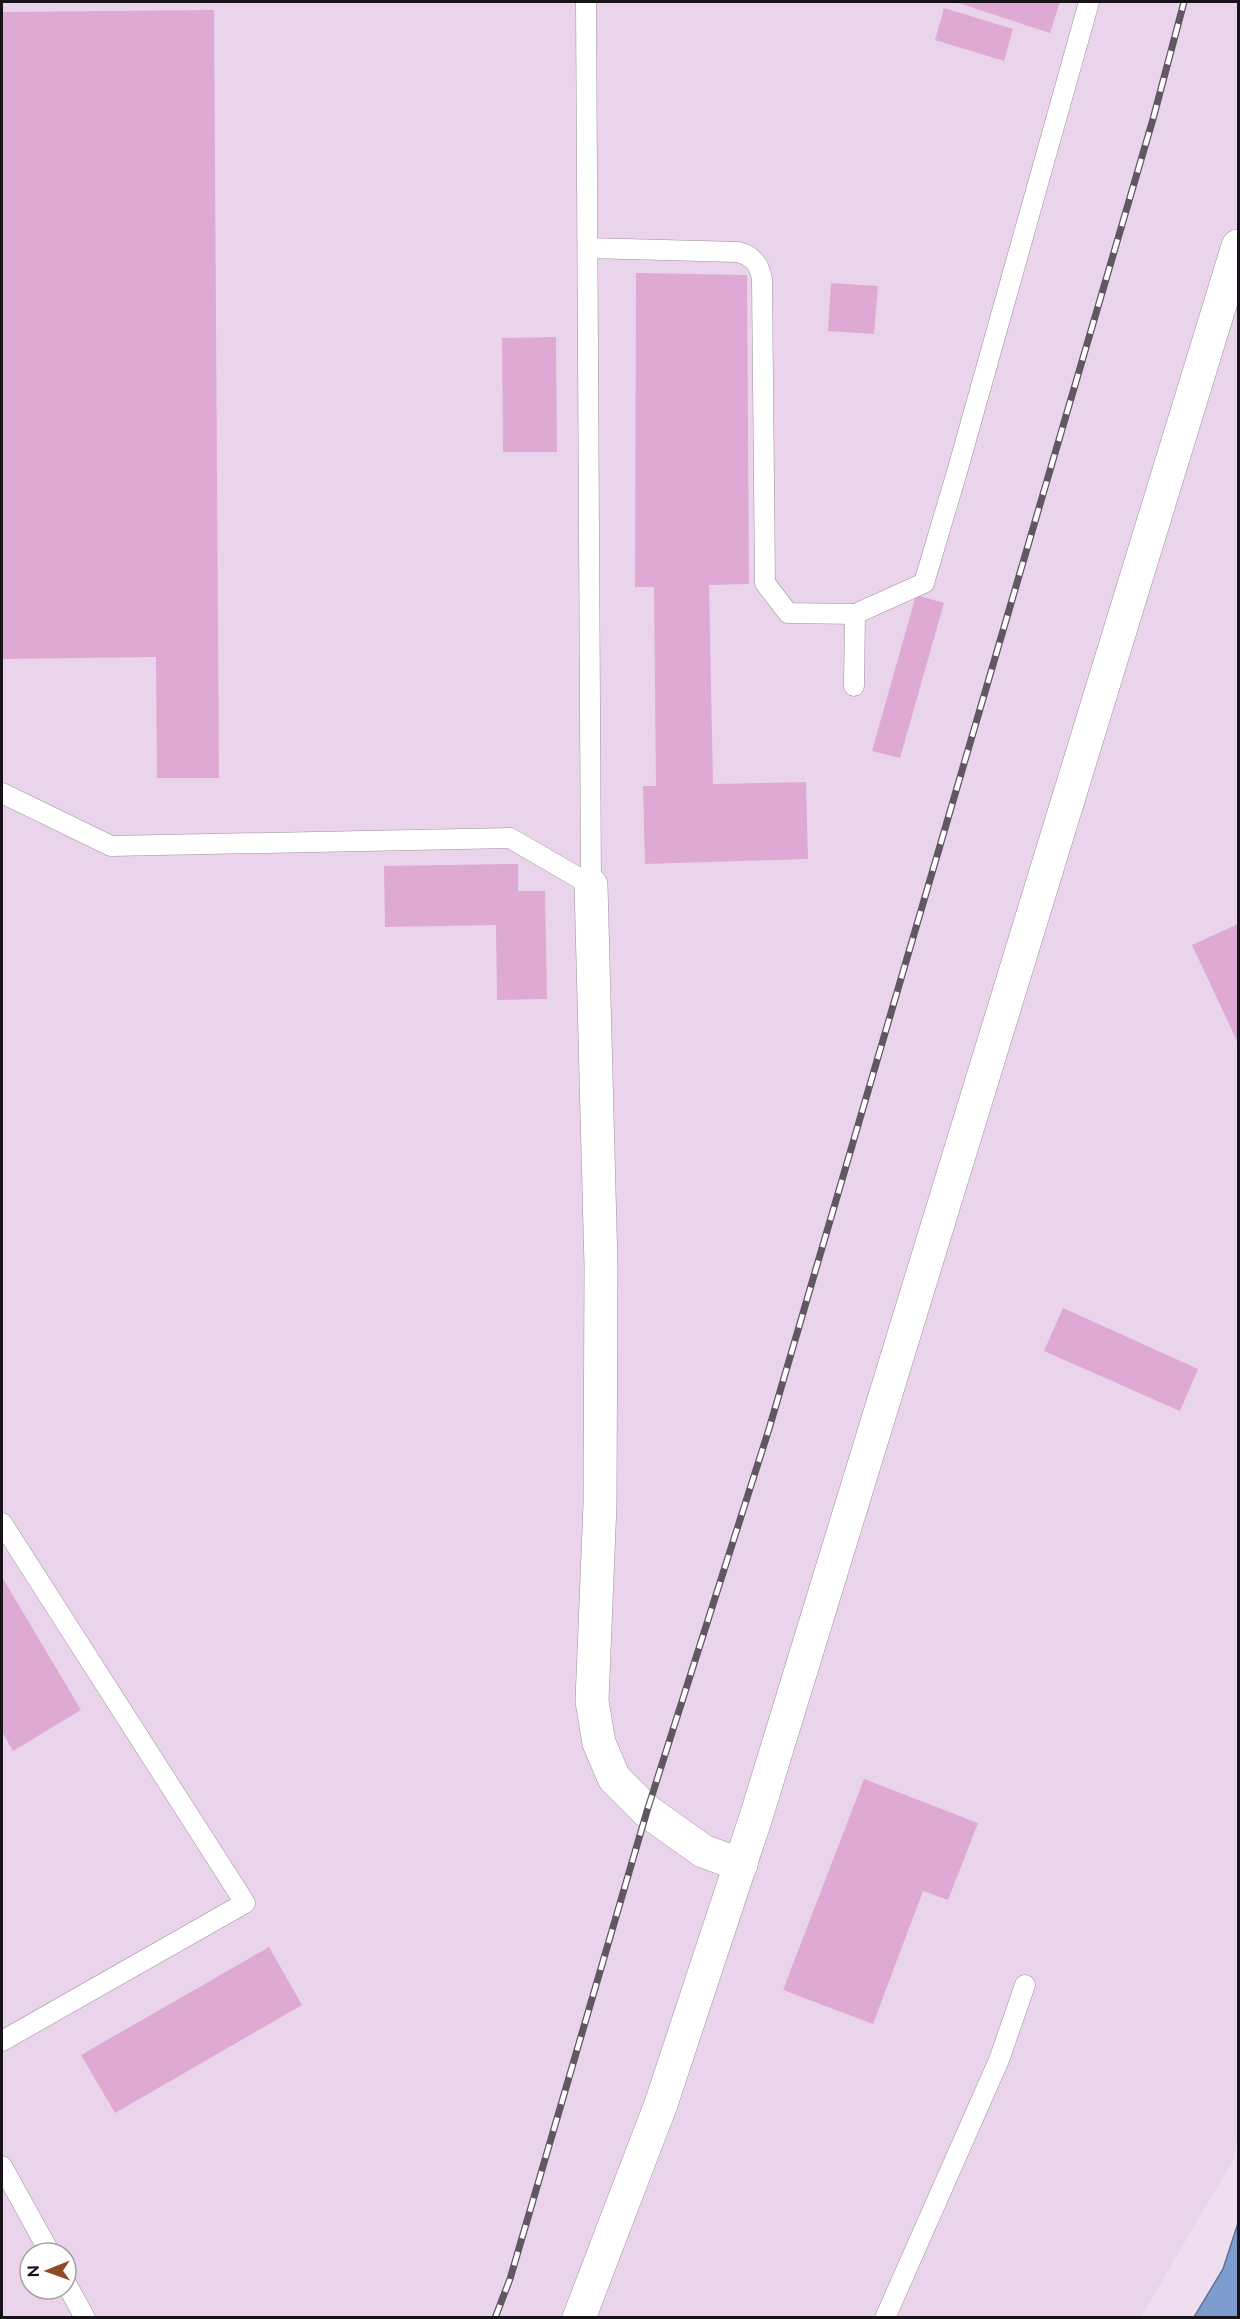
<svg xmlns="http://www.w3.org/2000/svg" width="1240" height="2319" viewBox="0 0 1240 2319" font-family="Raleway,sans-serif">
  <rect width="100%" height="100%" fill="#eedeef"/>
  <path fill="#ead4ec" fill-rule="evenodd" d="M 2,2 L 1238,2 L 1238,2130 L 1234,2158 L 1141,2317 L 2,2318 ZM 30,2253 L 66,2253 L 66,2289 L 30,2289 Z"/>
  <path fill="#7c9dcd" stroke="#5e7497" stroke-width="1.5" d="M 1238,2223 L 1238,2317 L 1194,2317 L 1223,2269 Z"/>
  <g fill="#deaad3">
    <path d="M 955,2 L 1060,2 L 1050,33 Z"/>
    <path d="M 944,8 L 1013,29 L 1004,61 L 935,40 Z"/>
    <path d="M 214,10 L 219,778 L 157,778 L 156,657 L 2,659 L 2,12 Z"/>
    <path d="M 636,273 L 747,275 L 749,584 L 709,585 L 713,784 L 806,782 L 808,859 L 645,864 L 643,786 L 656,786 L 654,587 L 635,587 Z"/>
    <path d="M 831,283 L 878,286 L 874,334 L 828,331 Z"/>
    <path d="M 556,337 L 557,452 L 503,452 L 502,338 Z"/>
    <path d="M 916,595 L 944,603 L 900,758 L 872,751 Z"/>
    <path d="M 518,864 L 518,891 L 545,891 L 547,999 L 497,1000 L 496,925 L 385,927 L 384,866 Z"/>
    <path d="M 1238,924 L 1238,1043 L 1192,945 Z"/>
    <path d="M 1063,1308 L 1198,1369 L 1180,1411 L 1044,1351 Z"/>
    <path d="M 2,1577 L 81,1710 L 13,1751 L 2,1732 Z"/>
    <path d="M 864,1779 L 978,1823 L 948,1900 L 923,1891 L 873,2024 L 783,1990 Z"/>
    <path d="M 269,1947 L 302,2005 L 115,2113 L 81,2055 Z"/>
  </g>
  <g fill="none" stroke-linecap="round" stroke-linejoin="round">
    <g stroke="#9e8f9f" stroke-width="21">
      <g id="lane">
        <path d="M 586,2 L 591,885"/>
        <path d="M 588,248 L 738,252 C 753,256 760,264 762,280 L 765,583 L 788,613 L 855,614"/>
        <path d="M 854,686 L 855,614 L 924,583 L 957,472 L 1089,2"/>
        <path d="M 2,793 L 111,846 L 510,838 L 591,885"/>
        <path d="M 2,1523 L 245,1903 L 2,2041"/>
        <path d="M 2,2166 L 50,2253"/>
        <path d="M 66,2283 L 85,2318"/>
        <path d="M 885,2318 L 999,2060 L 1025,1985"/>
      </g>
    </g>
    <g stroke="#9e8f9f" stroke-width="34">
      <g id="street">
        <path d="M 591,885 L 601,1266 L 600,1504 L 592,1701 L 599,1743 L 614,1778 L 647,1811 L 703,1851 L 741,1865"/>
        <path d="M 579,2318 L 661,2104 L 756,1817 L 1238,246"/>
      </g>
    </g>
    <use href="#lane" stroke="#fff" stroke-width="20"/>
    <use href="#street" stroke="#fff" stroke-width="33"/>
    <g stroke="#605761" stroke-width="7">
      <path id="rail" d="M 495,2318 L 510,2279 L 647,1811 L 769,1429 L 1153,119 L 1184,2"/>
    </g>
    <use href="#rail" stroke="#fff" stroke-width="4.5" stroke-dasharray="14" stroke-linecap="butt"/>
  </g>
  <rect width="1240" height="2319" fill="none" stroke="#181319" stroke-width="6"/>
  <g transform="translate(48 2271) rotate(269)"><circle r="28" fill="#ffffff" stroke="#a3a1a3" stroke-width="1.5"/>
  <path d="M0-4.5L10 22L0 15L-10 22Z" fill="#904b22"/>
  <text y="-9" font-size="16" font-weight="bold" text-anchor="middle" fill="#181319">N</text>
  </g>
</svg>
